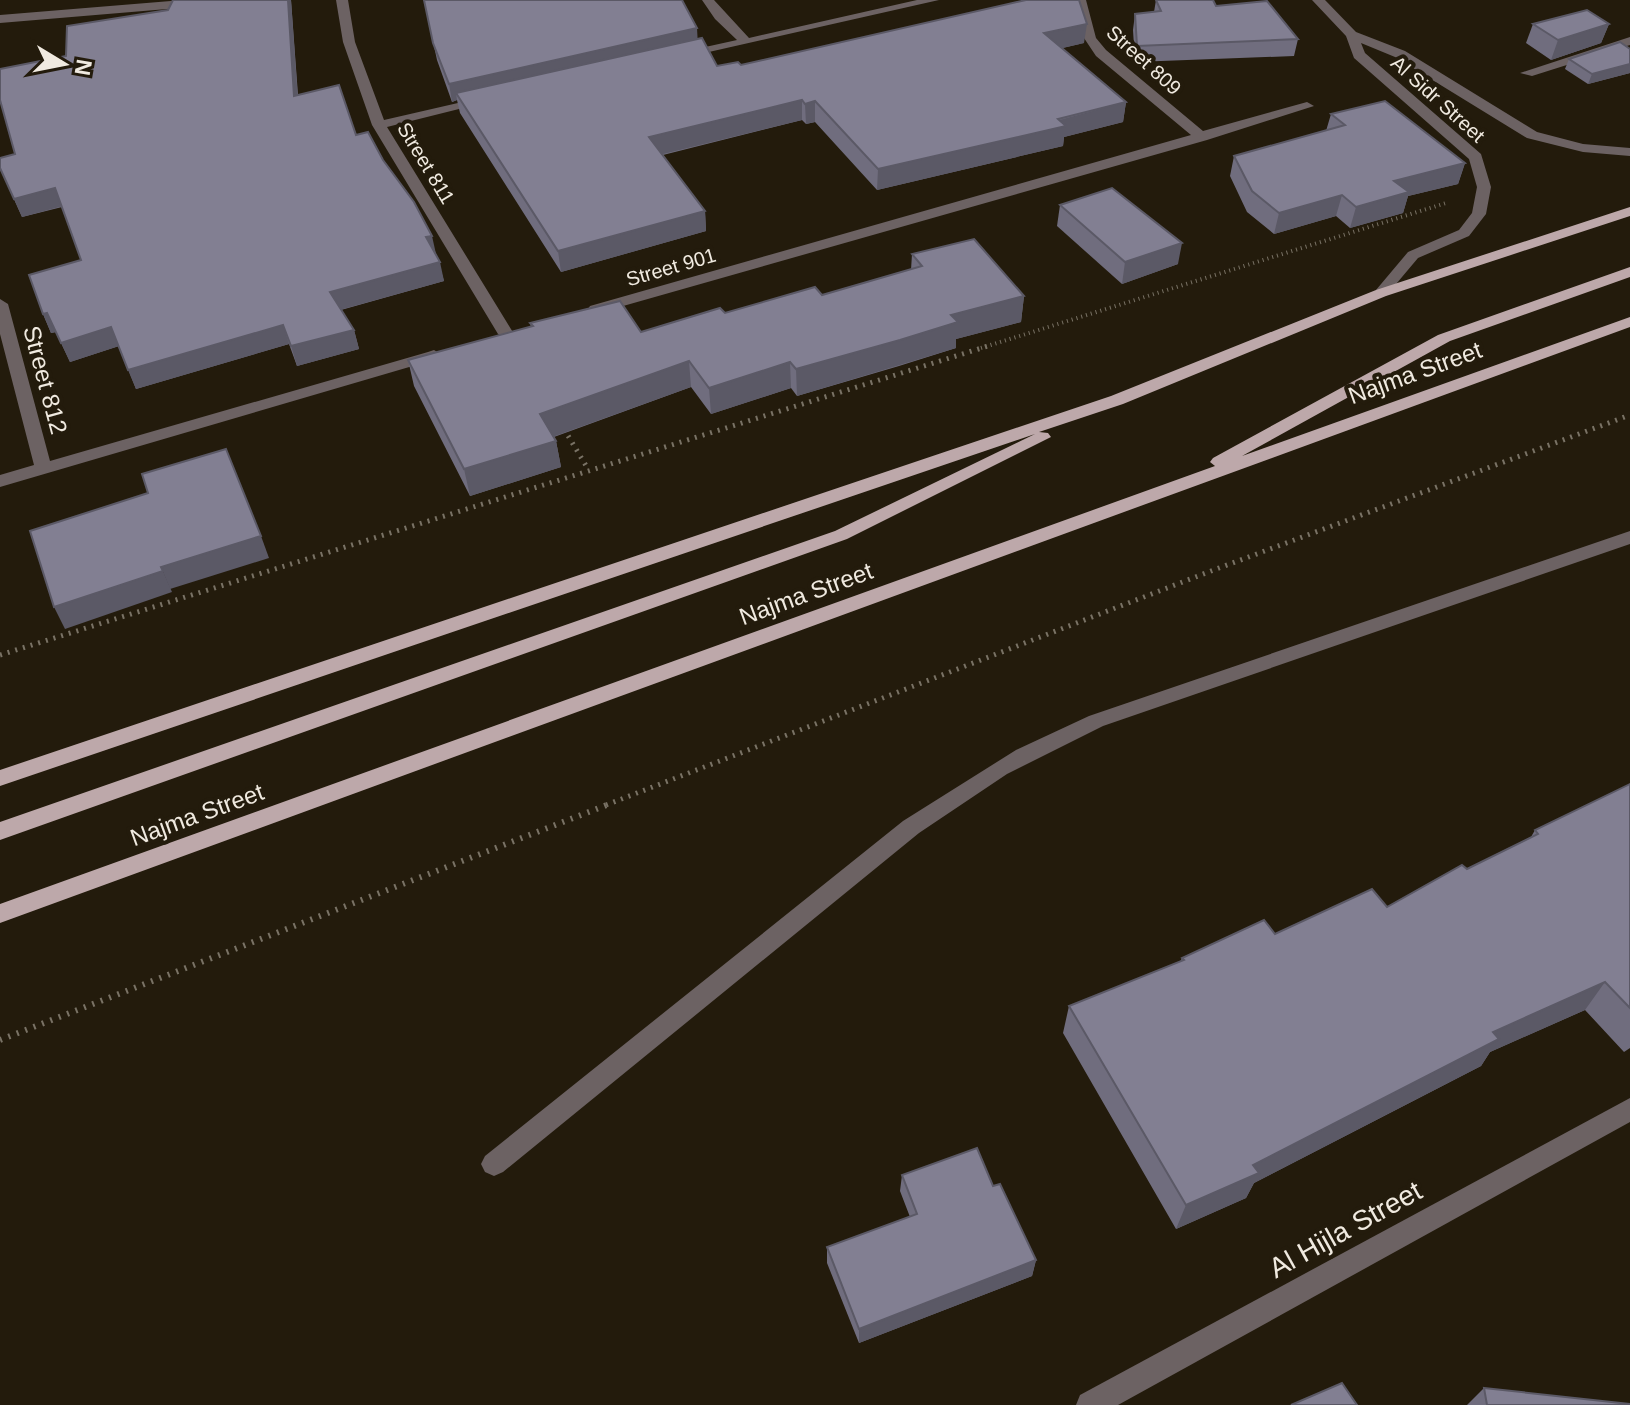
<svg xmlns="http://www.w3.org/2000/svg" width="1630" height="1405" viewBox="0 0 1630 1405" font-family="Helvetica,sans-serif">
  <rect width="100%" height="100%" fill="#231b0c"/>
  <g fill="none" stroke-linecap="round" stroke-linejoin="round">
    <path stroke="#797265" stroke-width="4" stroke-dasharray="1 4" stroke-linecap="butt" d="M 981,348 L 1446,203"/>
    <g stroke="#797265" stroke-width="5" stroke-dasharray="2 6" stroke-linecap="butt">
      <path d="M 564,429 L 588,469"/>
      <path d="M 0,655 L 988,346"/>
      <path d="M 606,805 L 1211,571 L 1630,415"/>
    </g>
    <path stroke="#797265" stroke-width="6" stroke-dasharray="2 7" stroke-linecap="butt" d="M 0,1040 L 612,803"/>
    <path fill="#6c6263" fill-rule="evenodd" d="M 1630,37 L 1630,45 L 1532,76 L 1520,73 Z"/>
    <g fill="#6c6263" fill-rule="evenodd">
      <path d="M 183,0 L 233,0 L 227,4 L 0,23 L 0,15 Z"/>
      <path d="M 336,0 L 348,0 L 355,42 L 384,120 L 484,97 L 491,101 L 387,127 L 514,334 L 512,337 L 506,339 L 498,334 L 372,125 L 343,42 Z"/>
      <path d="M 702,0 L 714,0 L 749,38 L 917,0 L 939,0 L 678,59 L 678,53 L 737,40 L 715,19 Z"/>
      <path d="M 1074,0 L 1086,0 L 1096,38 L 1106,50 L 1203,131 L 1307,102 L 1314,106 L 1207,140 L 602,312 L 596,314 L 588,309 L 590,306 L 1191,135 L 1096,56 L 1084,38 Z"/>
      <path d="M 1312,0 L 1325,0 L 1356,32 L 1405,51 L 1537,132 L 1583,144 L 1630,148 L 1630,156 L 1583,152 L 1527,138 L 1395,57 L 1361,43 L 1365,53 L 1481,154 L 1491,187 L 1486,214 L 1469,236 L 1418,258 L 1386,296 L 1376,296 L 1376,290 L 1408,252 L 1459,230 L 1472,213 L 1477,187 L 1469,159 L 1354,58 L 1346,36 Z"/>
      <path d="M 0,299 L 8,304 L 50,461 L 428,352 L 434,350 L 442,355 L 440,358 L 0,487 L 0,475 L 34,465 L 0,334 Z"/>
      <path d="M 1630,531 L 1630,544 L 1103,726 L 1007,774 L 919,833 L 503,1172 L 494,1176 L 485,1172 L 481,1164 L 485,1156 L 903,821 L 1016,750 L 1089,716 Z"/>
      <path d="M 1630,1098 L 1630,1122 L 1118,1405 L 1076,1405 L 1080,1395 Z"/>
    </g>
    <g fill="#bda8aa" fill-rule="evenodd">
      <path d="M 1630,207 L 1630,216 L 1386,296 L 1123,404 L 1039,432 L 1048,433 L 1051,437 L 847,539 L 0,840 L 0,822 L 835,531 L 1035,434 L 0,786 L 0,770 L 1111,396 L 1376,290 Z"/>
      <path d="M 1630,267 L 1630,277 L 1450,341 L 1242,456 L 1630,317 L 1630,327 L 0,923 L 0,904 L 1215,466 L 1210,462 L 1213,458 L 1438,335 Z"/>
    </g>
  </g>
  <g fill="#706d7e">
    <path d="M 173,0 L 291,0 L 298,95 L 356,135 L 436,254 L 444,281 L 341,310 L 354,330 L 359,349 L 297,366 L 289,344 L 136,389 L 119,346 L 70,362 L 56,332 L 51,333 L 43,314 L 81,260 L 62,207 L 22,217 L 0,168 L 15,154 L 66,56 L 168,10 Z"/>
    <path d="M 424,0 L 697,28 L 697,39 L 717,66 L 1084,43 L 1062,48 L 1126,102 L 1123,122 L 1064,137 L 1063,146 L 877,190 L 815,122 L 806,124 L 802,120 L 663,155 L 705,211 L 706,231 L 561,272 L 460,113 L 457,100 L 452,102 L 437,60 Z"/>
    <path d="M 1156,0 L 1216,6 L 1298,39 L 1294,56 L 1135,62 L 1133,30 L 1135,14 L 1154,12 Z"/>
    <path d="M 1533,24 L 1609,24 L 1601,43 L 1551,60 L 1526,43 Z"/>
    <path d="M 1630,49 L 1630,73 L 1588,84 L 1565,69 L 1569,59 Z"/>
    <path d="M 1331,114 L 1465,163 L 1458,184 L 1408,196 L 1403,213 L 1350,228 L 1336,216 L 1274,234 L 1247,212 L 1230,176 L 1234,156 L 1326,131 Z"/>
    <path d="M 1060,205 L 1178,264 L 1122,284 L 1057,226 Z"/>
    <path d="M 912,254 L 1024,296 L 1021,322 L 956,339 L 956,348 L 899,366 L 797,396 L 791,388 L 711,414 L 691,387 L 554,437 L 556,441 L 561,467 L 470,496 L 414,386 L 408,360 L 531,327 L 530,323 L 641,332 L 725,313 L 822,295 L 911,270 Z"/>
    <path d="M 1630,784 L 1630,1048 L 1624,1052 L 1585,1010 L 1490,1052 L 1481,1066 L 1254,1183 L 1246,1198 L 1176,1229 L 1063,1033 L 1069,1006 L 1180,962 L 1182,958 L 1387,907 L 1467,869 L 1531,837 L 1535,830 Z"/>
    <path d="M 902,1175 L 993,1186 L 1036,1260 L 1032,1276 L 859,1343 L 827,1263 L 827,1247 L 910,1217 L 900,1191 Z"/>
    <path d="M 1484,1388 L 1630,1405 L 1467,1405 Z"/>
  </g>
  <g fill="#5b5966">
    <path d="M 288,0 L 291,0 L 299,114 L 294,96 Z"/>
    <path d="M 1087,24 L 1084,43 L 1042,53 L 1044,33 Z"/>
    <path d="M 1609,24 L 1601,43 L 1551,60 L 1558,40 Z"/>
    <path d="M 697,28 L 698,46 L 456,93 L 457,100 L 452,102 L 449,84 Z"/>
    <path d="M 1630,64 L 1630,73 L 1588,84 L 1592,74 Z"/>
    <path d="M 802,100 L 802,120 L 651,157 L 649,137 Z"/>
    <path d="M 815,101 L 815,122 L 806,124 L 805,104 Z"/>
    <path d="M 1126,102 L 1123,122 L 1064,137 L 1063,146 L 877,190 L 878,169 Z"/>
    <path d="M 1465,163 L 1458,184 L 1408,196 L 1403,213 L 1350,228 L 1356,207 L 1394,181 Z"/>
    <path d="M 55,188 L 63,206 L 22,217 L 14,199 Z"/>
    <path d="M 1342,195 L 1336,216 L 1274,234 L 1279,213 Z"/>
    <path d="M 705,211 L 706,231 L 561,272 L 558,251 Z"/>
    <path d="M 432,236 L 436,254 L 426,237 Z"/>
    <path d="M 1182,243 L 1178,264 L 1122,284 L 1125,262 Z"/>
    <path d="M 440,262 L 444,281 L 336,311 L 330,292 Z"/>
    <path d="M 1024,296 L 1021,322 L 956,339 L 956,348 L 797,396 L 796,369 L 951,315 Z"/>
    <path d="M 47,313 L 56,332 L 51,333 L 43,314 Z"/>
    <path d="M 283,325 L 289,344 L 136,389 L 128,370 Z"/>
    <path d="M 111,327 L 119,346 L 70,362 L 61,343 Z"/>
    <path d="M 354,330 L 359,349 L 297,366 L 291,346 Z"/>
    <path d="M 689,361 L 691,387 L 544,440 L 540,414 Z"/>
    <path d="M 790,362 L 791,388 L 711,414 L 709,388 Z"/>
    <path d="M 556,441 L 561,467 L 470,496 L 464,469 Z"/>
    <path d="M 261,536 L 269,558 L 170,589 L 161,567 Z"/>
    <path d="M 163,571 L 172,592 L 65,629 L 54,607 Z"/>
    <path d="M 1605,982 L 1585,1010 L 1490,1052 L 1481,1066 L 1254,1183 L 1246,1198 L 1176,1229 L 1186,1205 L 1253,1165 L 1493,1032 Z"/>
    <path d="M 1036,1260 L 1032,1276 L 859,1343 L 859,1329 Z"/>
  </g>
  <g fill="#827f92" stroke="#5b5966" stroke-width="2">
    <path d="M 173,0 L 288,0 L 294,96 L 339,85 L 356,135 L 368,132 L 383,160 L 414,202 L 432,236 L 426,237 L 440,262 L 330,292 L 354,330 L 291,346 L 283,325 L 128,370 L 111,327 L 61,343 L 47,313 L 43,314 L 29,275 L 81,260 L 55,188 L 14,199 L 0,168 L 0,158 L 15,154 L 0,100 L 0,69 L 66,56 L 67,26 L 168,10 Z"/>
    <path d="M 424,0 L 682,0 L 697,28 L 449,84 L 433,43 Z"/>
    <path d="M 1026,0 L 1079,0 L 1087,24 L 1044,33 L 1126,102 L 1058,119 L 1066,126 L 878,169 L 815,101 L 805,104 L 802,100 L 649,137 L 705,211 L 558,251 L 456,93 L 702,38 L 717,66 L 738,62 L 741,65 Z"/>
    <path d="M 1156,0 L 1213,0 L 1216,6 L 1267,1 L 1298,39 L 1137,46 L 1135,14 L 1161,11 Z"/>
    <path d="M 1587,10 L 1609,24 L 1558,40 L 1533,24 Z"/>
    <path d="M 1620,42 L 1630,49 L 1630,64 L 1592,74 L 1569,59 Z"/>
    <path d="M 1385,101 L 1465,163 L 1394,181 L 1409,192 L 1356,207 L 1342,195 L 1279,213 L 1252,191 L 1234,156 L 1345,125 L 1331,114 Z"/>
    <path d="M 1112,188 L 1182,243 L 1125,262 L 1060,205 Z"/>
    <path d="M 974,239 L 1024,296 L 951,315 L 958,322 L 900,340 L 796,369 L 790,362 L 709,388 L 689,361 L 540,414 L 556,441 L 464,469 L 408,360 L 533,326 L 530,323 L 620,301 L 641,332 L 720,308 L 725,313 L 815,287 L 822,295 L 922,266 L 912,254 Z"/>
    <path d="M 226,449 L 261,536 L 161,567 L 163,571 L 54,607 L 30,531 L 148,493 L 142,474 Z"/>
    <path d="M 1630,784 L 1630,1008 L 1605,982 L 1493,1032 L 1499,1039 L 1253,1165 L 1259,1173 L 1186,1205 L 1069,1006 L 1184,960 L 1182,958 L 1264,920 L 1275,934 L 1372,889 L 1387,907 L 1462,865 L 1467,869 L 1538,834 L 1535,830 Z"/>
    <path d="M 977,1148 L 993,1186 L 1000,1184 L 1036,1260 L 859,1329 L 827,1247 L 917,1214 L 902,1175 Z"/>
    <path d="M 1342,1383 L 1357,1405 L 1291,1405 Z"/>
    <path d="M 1484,1388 L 1630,1404 L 1630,1405 L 1487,1405 Z"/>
  </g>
  <g text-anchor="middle" stroke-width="8" stroke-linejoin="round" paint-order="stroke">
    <g font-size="20" fill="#f0eae0" stroke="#231b0c">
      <text transform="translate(1144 60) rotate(42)" y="7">Street 809</text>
      <text transform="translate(1438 99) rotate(42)" y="7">Al Sidr Street</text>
      <text transform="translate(426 163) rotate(59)" y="7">Street 811</text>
      <text transform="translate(671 267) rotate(-16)" y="7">Street 901</text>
    </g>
    <g font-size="24" fill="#f0eae0" stroke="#231b0c">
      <text transform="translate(1415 373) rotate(-20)" y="8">Najma Street</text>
      <text transform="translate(45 380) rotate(75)" y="8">Street 812</text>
      <text transform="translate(806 594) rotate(-20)" y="8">Najma Street</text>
      <text transform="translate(197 815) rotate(-20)" y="8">Najma Street</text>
    </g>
    <g font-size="28" fill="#f0eae0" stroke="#231b0c">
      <text transform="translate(1345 1229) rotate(-29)" y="10">Al Hijla Street</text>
    </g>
  </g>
  <g transform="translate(64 64) rotate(100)" stroke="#231b0c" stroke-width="6" paint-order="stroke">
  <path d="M0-6L14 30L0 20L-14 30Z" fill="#f0eae0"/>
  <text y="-12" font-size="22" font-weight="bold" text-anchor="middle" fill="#f0eae0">N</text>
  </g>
</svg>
